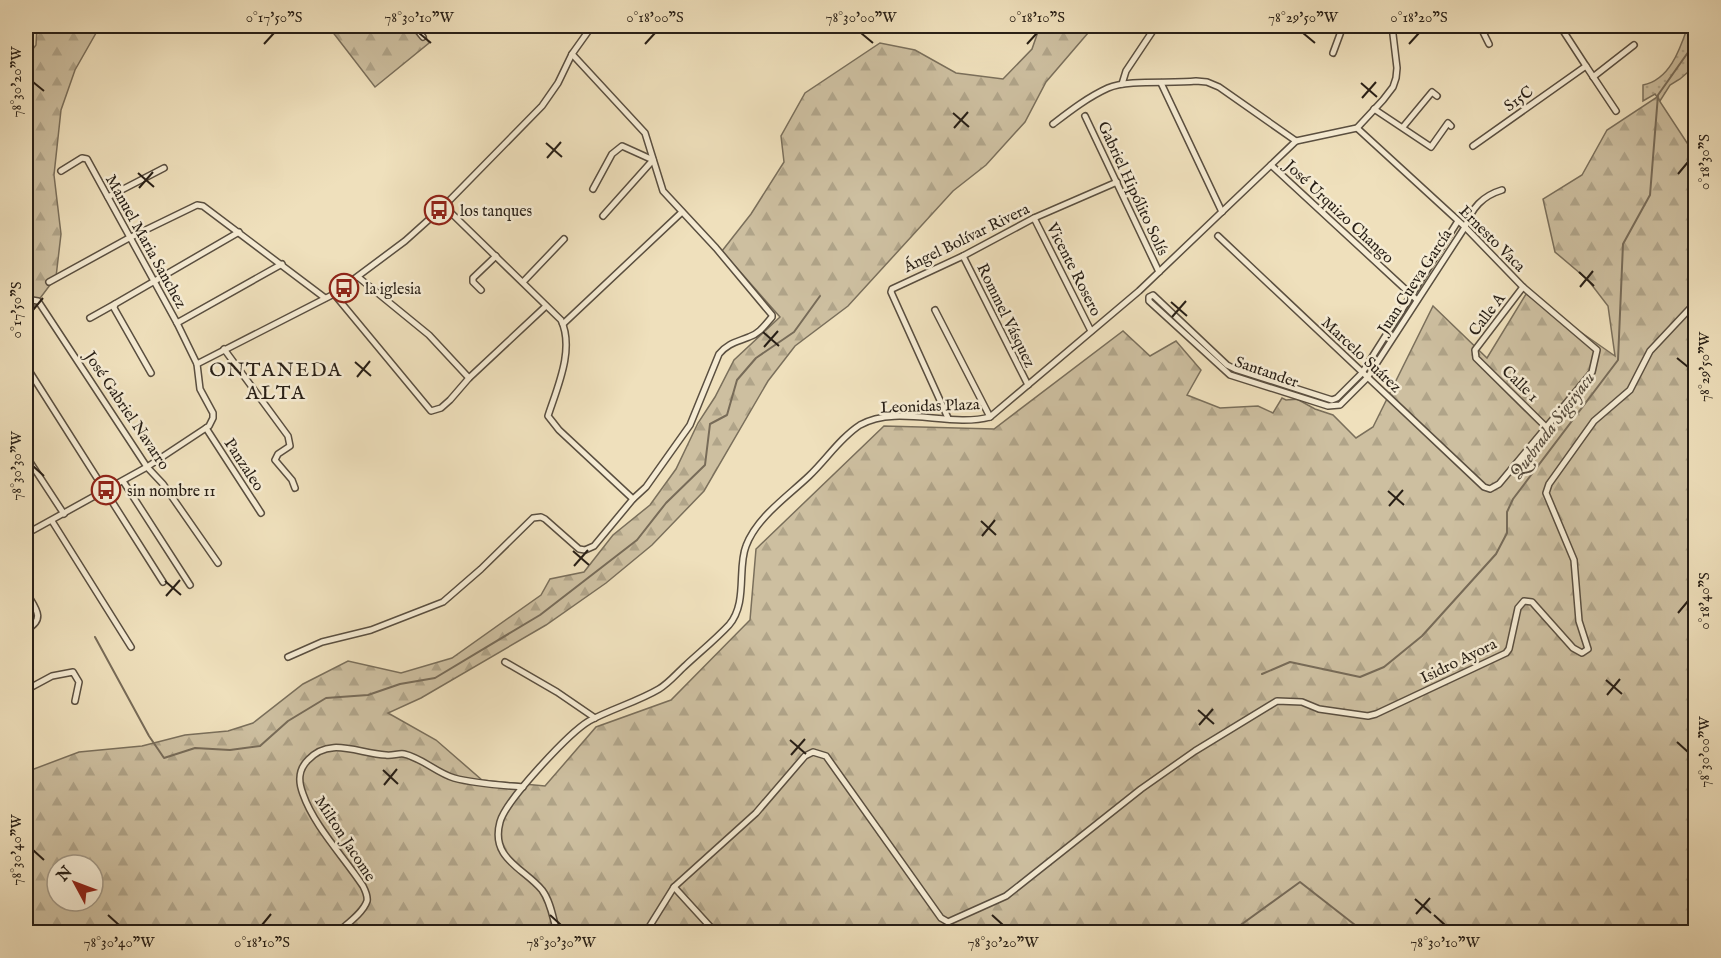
<svg xmlns="http://www.w3.org/2000/svg" width="1721" height="958" viewBox="0 0 1721 958" font-family="'IM FELL English',serif">
  <defs>
    <pattern id="grass-dots" width="8" height="8" patternUnits="userSpaceOnUse" patternTransform="scale(1.5)"><rect width="8" height="8" fill="#cdbfa0"/><path d="M2 2h.1M6 6h.1" fill="none" stroke="#b0a489" stroke-width="1.8" stroke-linecap="round"/></pattern>
    <pattern id="forest-firs" width="22" height="20" patternUnits="userSpaceOnUse" patternTransform="scale(1.5)"><rect width="22" height="20" fill="#cdbfa0"/><path d="M5 1l3.5 6h-7zM16 11l3.5 6h-7z" fill="#b0a489"/></pattern>
  </defs>
  <rect width="100%" height="100%" fill="#efe0bc"/>
  <filter id="stains"><feTurbulence type="fractalNoise" baseFrequency=".00333" numOctaves="4"/><feColorMatrix values="0 0 0 0 .2 0 0 0 0 .09 0 0 0 0 .02 0 0 0 .5 -.17"/></filter>
  <radialGradient id="worn" r=".72"><stop offset=".6" stop-color="#630" stop-opacity="0"/><stop offset="1" stop-color="#630" stop-opacity=".3"/></radialGradient>
  <path fill="url(#grass-dots)" stroke="#7a6f5b" stroke-width="1.5" d="M 1688,26 L 1695,26 L 1695,66 L 1680,79 L 1670,85 L 1660,101 L 1655,94 L 1643,101 L 1643,85 C 1670,80 1680,49 1688,26 Z"/>
  <g fill="url(#forest-firs)" stroke="#7a6f5b" stroke-width="1.5" fill-rule="evenodd">
    <path d="M 37,26 L 100,26 L 75,70 L 61,110 L 54,175 L 61,234 L 56,277 L 26,317 L 26,58 L 36,45 Z"/>
    <path d="M 328,26 L 420,26 L 429,43 L 375,87 Z"/>
    <path d="M 1040,26 L 1094,26 L 1046,82 L 1025,122 L 986,165 L 953,191 L 848,306 L 795,346 L 768,381 L 704,491 L 652,545 L 606,583 L 546,625 L 421,698 L 388,713 L 436,740 L 482,780 L 545,786 L 596,727 L 671,700 L 750,620 L 756,549 L 884,426 L 994,429 L 1123,331 L 1150,356 L 1176,341 L 1201,370 L 1187,395 L 1220,408 L 1258,406 L 1273,413 L 1282,398 L 1286,400 L 1297,399 L 1315,409 L 1333,415 L 1356,438 L 1373,427 L 1433,306 L 1487,358 L 1526,294 L 1615,356 L 1608,306 L 1588,280 L 1555,252 L 1543,199 L 1582,175 L 1607,130 L 1657,97 L 1695,155 L 1695,932 L 26,932 L 26,772 L 79,752 L 142,746 L 185,735 L 228,731 L 253,723 L 303,684 L 348,661 L 401,673 L 452,658 L 541,595 L 550,579 L 584,572 L 613,535 L 650,505 L 676,469 L 698,423 L 715,397 L 734,360 L 780,317 L 722,251 L 751,214 L 784,162 L 781,136 L 805,93 L 880,43 L 915,50 L 956,73 L 1003,79 L 1032,49 ZM 57,865 L 93,865 L 93,901 L 57,901 Z"/>
  </g>
  <g fill="none" stroke-linecap="round" stroke-linejoin="round">
    <g stroke="#776b58" stroke-width="2">
      <path d="M 95,637 L 149,736 L 164,758 L 195,748 L 230,750 L 260,746 L 288,721 L 326,698 L 368,695 L 400,684 L 435,678 L 540,615 L 637,540 L 666,503 L 705,465 L 710,424 L 727,415 L 737,380 L 756,358 L 794,332 L 820,296"/>
      <path d="M 1262,674 L 1290,662 L 1360,677 L 1384,667 L 1422,636 L 1496,554 L 1507,533 L 1507,512 L 1513,499 L 1618,360 L 1623,244 L 1650,195 L 1658,95 L 1696,41"/>
      <path d="M 1174,932 L 1175,932"/>
      <path d="M 1231,932 L 1300,882 L 1364,932"/>
    </g>
    <g stroke="#5a4f40" stroke-width="8">
      <g id="street">
        <path d="M 414,26 L 423,37"/>
        <path d="M 861,26 L 864,29"/>
        <path d="M 1480,26 L 1489,44"/>
        <path d="M 1333,53 L 1343,26"/>
        <path d="M 1586,66 L 1616,111"/>
        <path d="M 1593,77 L 1634,45"/>
        <path d="M 1161,83 L 1222,212"/>
        <path d="M 1122,84 L 1126,71 L 1156,26"/>
        <path d="M 1374,109 L 1431,147 L 1448,123 L 1451,126"/>
        <path d="M 1085,116 L 1159,272"/>
        <path d="M 1053,124 C 1070,111 1088,97 1108,88 C 1128,79 1172,84 1196,81 L 1207,82 L 1219,87 L 1296,141"/>
        <path d="M 1403,127 L 1432,92 L 1437,96"/>
        <path d="M 1473,146 L 1586,66 L 1560,26"/>
        <path d="M 1271,165 L 1417,300"/>
        <path d="M 61,171 L 82,158 L 87,159 L 177,323 L 197,364"/>
        <path d="M 593,189 L 612,154 L 622,146 L 653,160 L 603,216"/>
        <path d="M 108,197 L 164,168"/>
        <path d="M 444,206 L 561,320 C 575,349 557,388 548,416 L 559,430 L 633,499 L 646,487 L 690,425 L 719,354 C 728,343 737,342 749,337 C 759,334 765,325 772,317 L 772,315 L 716,248 L 663,191 L 645,133 L 572,54"/>
        <path d="M 1034,218 L 1091,331"/>
        <path d="M 1458,221 L 1362,373 L 1337,398 L 1332,400 L 1235,369 L 1227,365 L 1153,295 L 1149,297 L 1149,301 L 1230,375 L 1328,406 L 1340,405 L 1367,378 L 1465,227 C 1472,208 1482,196 1502,190"/>
        <path d="M 1218,236 L 1484,487 L 1490,489 L 1499,484 L 1592,372 L 1597,350 L 1523,287 L 1465,227 L 1357,128"/>
        <path d="M 963,256 L 1028,385"/>
        <path d="M 358,277 L 429,335 L 469,378"/>
        <path d="M 49,282 L 129,238 L 197,205 L 203,206 L 325,298"/>
        <path d="M 523,282 L 564,239"/>
        <path d="M 1523,287 L 1475,350 L 1476,358 L 1547,428"/>
        <path d="M 481,290 L 473,282 L 473,278 L 496,256"/>
        <path d="M 334,294 L 431,411 L 441,408 L 450,400 L 469,378 L 546,306"/>
        <path d="M 26,307 L 32,300 L 38,301 L 147,467 L 163,484 L 218,563"/>
        <path d="M 935,310 L 990,417"/>
        <path d="M 90,318 L 115,304"/>
        <path d="M 177,323 L 282,264"/>
        <path d="M 563,324 L 682,212"/>
        <path d="M 224,349 L 288,436 L 290,446 L 278,454 L 275,460 L 292,480 L 295,488"/>
        <path d="M 26,366 L 163,582"/>
        <path d="M 151,373 L 114,308 L 115,304 L 239,232"/>
        <path d="M 948,418 L 891,292 L 892,289 L 963,256 L 1034,218 L 1117,182"/>
        <path d="M 206,428 L 261,513"/>
        <path d="M 26,456 L 64,514"/>
        <path d="M 123,481 L 190,585"/>
        <path d="M 52,521 L 131,647"/>
        <path d="M 26,534 L 147,467 L 209,426 L 213,418 L 213,413 L 200,389 L 197,364 L 334,294 L 405,241 L 444,206 L 542,106 L 558,83 L 572,54 L 592,26"/>
        <path d="M 26,592 C 35,608 47,619 26,630"/>
        <path d="M 288,657 L 322,642 L 371,630 L 443,602 L 481,569 L 533,518 L 541,517 L 545,519 L 579,549 L 585,550 L 594,546 L 633,499"/>
        <path d="M 505,662 L 557,692 L 595,718"/>
        <path d="M 26,690 L 52,676 L 73,672 L 79,682 L 75,701"/>
        <path d="M 674,887 L 715,932"/>
        <path d="M 196,930 L 199,932"/>
        <path d="M 338,932 C 347,924 363,913 367,901 C 368,896 365,890 363,886 C 344,857 314,826 303,794 C 298,781 298,770 308,760 C 330,736 359,754 386,755 C 392,756 399,753 404,754 C 422,758 437,773 454,778 C 476,784 500,785 523,787"/>
        <path d="M 557,932 C 553,919 551,902 542,890 C 524,868 490,859 500,822 C 506,800 569,733 589,721 C 611,709 637,702 659,689 C 669,683 677,673 686,665 C 700,652 716,639 729,625 C 748,603 737,568 746,546 C 757,517 787,497 809,476 C 826,460 840,438 860,425 C 897,404 950,428 990,417 L 1139,291 L 1296,141 L 1357,128 L 1383,100 L 1393,87 L 1396,78 L 1397,68 L 1392,26"/>
        <path d="M 646,932 L 674,887 L 756,813 L 805,756 L 813,752 L 826,756 L 941,918 L 948,922 L 1006,896 L 1141,789 L 1195,751 L 1277,701 L 1302,702 L 1319,709 L 1368,716 L 1376,714 L 1506,653 L 1509,649 L 1518,608 L 1524,601 L 1532,602 L 1573,648 L 1582,653 L 1588,649 L 1579,621 L 1574,560 L 1546,493 L 1549,484 L 1594,421 L 1630,390 L 1650,351 L 1696,302"/>
      </g>
    </g>
    <use href="#street" stroke="#f5ebd3" stroke-width="5"/>
  </g>
  <path fill="none" stroke="#281f16" stroke-width="2" d="M 419,33 L 431,43M 861,33 L 873,43M 1303,33 L 1315,43M 264,44 L 274,33M 645,44 L 655,33M 1027,44 L 1037,33M 1409,44 L 1419,33M 33,82 L 44,91M 1361,83 L 1377,97M 1362,98 L 1376,82M 953,113 L 969,127M 954,128 L 968,112M 546,143 L 562,157M 547,158 L 561,142M 138,173 L 154,187M 1678,174 L 1688,162M 139,188 L 153,172M 1579,272 L 1594,286M 1580,287 L 1593,271M 1171,302 L 1187,316M 33,310 L 43,298M 1172,317 L 1186,301M 763,332 L 779,346M 764,347 L 778,331M 1677,358 L 1688,367M 355,362 L 371,376M 357,377 L 370,361M 33,466 L 44,476M 1388,491 L 1404,505M 1389,506 L 1403,490M 981,521 L 996,535M 982,536 L 995,520M 573,551 L 589,565M 574,566 L 588,550M 165,581 L 181,595M 166,596 L 180,580M 1678,613 L 1688,601M 1606,680 L 1622,694M 1607,695 L 1620,679M 1198,710 L 1214,724M 1199,725 L 1213,709M 790,740 L 806,754M 1677,742 L 1688,752M 791,755 L 805,739M 383,770 L 398,784M 384,785 L 397,769M 33,850 L 44,860M 1415,899 L 1431,913M 1416,914 L 1430,898M 108,915 L 119,925M 550,915 L 561,925M 992,915 L 1003,925M 1434,915 L 1445,925M 262,925 L 271,914"/>
  <defs>
    <g id="bus-ring" transform="scale(1.5)"><circle r="9.5" fill="#f5ebd3" stroke="#8f2418" stroke-width="1.5"/><path d="M-5-6H5V4H4V6H2V4H-2V6H-4V4H-5ZM-3.5-4V0h7V-4ZM-3.5 1.2v1.5H-2V1.2ZM2 1.2v1.5H3.5V1.2Z" fill="#8f2418"/></g>
  </defs>
  <g fill-rule="evenodd">
    <use href="#bus-ring" x="439" y="210"/>
    <use href="#bus-ring" x="344" y="288"/>
    <use href="#bus-ring" x="106" y="490"/>
  </g>
  <g text-anchor="middle" stroke-width="5" stroke-linejoin="round" paint-order="stroke">
    <g font-size="16" fill="#281f16" stroke="#f5ebd3">
      <text transform="translate(1518 98) rotate(-36)" y="6">S15C</text>
      <text transform="translate(1134 188) rotate(65)" y="6">Gabriel Hipólito Solís</text>
      <text transform="translate(1340 211) rotate(43)" y="6">José Urquizo Chango</text>
      <text transform="translate(966 237) rotate(-26)" y="6">Ángel Bolívar Rivera</text>
      <text transform="translate(1493 238) rotate(45)" y="6">Ernesto Vaca</text>
      <text transform="translate(147 241) rotate(61)" y="6">Manuel Maria Sanchez</text>
      <text transform="translate(1075 269) rotate(63)" y="6">Vicente Rosero</text>
      <text transform="translate(1414 281) rotate(-57)" y="6">Juan Cueva García</text>
      <text transform="translate(1486 314) rotate(-53)" y="6">Calle A</text>
      <text transform="translate(1007 315) rotate(64)" y="6">Rommel Vásquez</text>
      <text transform="translate(1362 354) rotate(43)" y="6">Marcelo Suárez</text>
      <text transform="translate(1267 371) rotate(19)" y="6">Santander</text>
      <text transform="translate(1521 383) rotate(44)" y="6">Calle 1</text>
      <text transform="translate(930 405) rotate(-2)" y="6">Leonidas Plaza</text>
      <text transform="translate(128 410) rotate(56)" y="6">José Gabriel Navarro</text>
      <text transform="translate(245 464) rotate(57)" y="6">Panzaleo</text>
      <text transform="translate(1458 660) rotate(-26)" y="6">Isidro Ayora</text>
      <text transform="translate(346 838) rotate(57)" y="6">Milton Jacome</text>
    </g>
    <g font-size="16" fill="#281f16" stroke="#f5ebd3" text-anchor="start">
      <text x="460" y="216">los tanques</text>
      <text x="365" y="294">la iglesia</text>
      <text x="127" y="496">sin nombre 11</text>
    </g>
    <g font-size="18" font-style="italic" fill="#564b3c" stroke="#f5ebd3">
      <text transform="translate(1552 425) rotate(-53)" y="6">Quebrada Sigsiyacu</text>
    </g>
    <g font-size="20" letter-spacing="1.5" fill="#281f16" stroke="#f5ebd3">
      <text x="276" y="376">ONTANEDA<tspan x="276" dy="23">ALTA</tspan></text>
    </g>
  </g>
  <rect width="1721" height="958" fill="none" stroke="#efe0bc" stroke-width="66"/>
  <g transform="translate(75 883) rotate(311)"><circle r="28" fill="#f5ebd3" stroke="#a39987" stroke-width="1.5"/>
  <path d="M0-4.5L10 22L0 15L-10 22Z" fill="#8f2418"/>
  <text y="-9" font-size="16" font-weight="bold" text-anchor="middle" fill="#281f16">N</text>
  </g>
  <rect x="33" y="33" width="1655" height="892" fill="none" stroke="#281f16" stroke-width="2"/>
  <g font-size="15" text-anchor="middle" fill="#281f16">
    <text x="274" y="22">0°17'50"S</text>
    <text x="419" y="22">78°30'10"W</text>
    <text x="655" y="22">0°18'00"S</text>
    <text x="861" y="22">78°30'00"W</text>
    <text x="1037" y="22">0°18'10"S</text>
    <text x="1303" y="22">78°29'50"W</text>
    <text x="1419" y="22">0°18'20"S</text>
    <text transform="translate(16 82) rotate(-90)" y="5">78°30'20"W</text>
    <text transform="translate(1704 162) rotate(-90)" y="5">0°18'30"S</text>
    <text transform="translate(16 310) rotate(-90)" y="5">0°17'50"S</text>
    <text transform="translate(1704 367) rotate(-90)" y="5">78°29'50"W</text>
    <text transform="translate(16 466) rotate(-90)" y="5">78°30'30"W</text>
    <text transform="translate(1704 601) rotate(-90)" y="5">0°18'40"S</text>
    <text transform="translate(1704 752) rotate(-90)" y="5">78°30'00"W</text>
    <text transform="translate(16 850) rotate(-90)" y="5">78°30'40"W</text>
    <text x="119" y="947">78°30'40"W</text>
    <text x="262" y="947">0°18'10"S</text>
    <text x="561" y="947">78°30'30"W</text>
    <text x="1003" y="947">78°30'20"W</text>
    <text x="1445" y="947">78°30'10"W</text>
  </g>
  <rect width="100%" height="100%" filter="url(#stains)"/>
  <rect width="100%" height="100%" fill="url(#worn)"/>
</svg>
